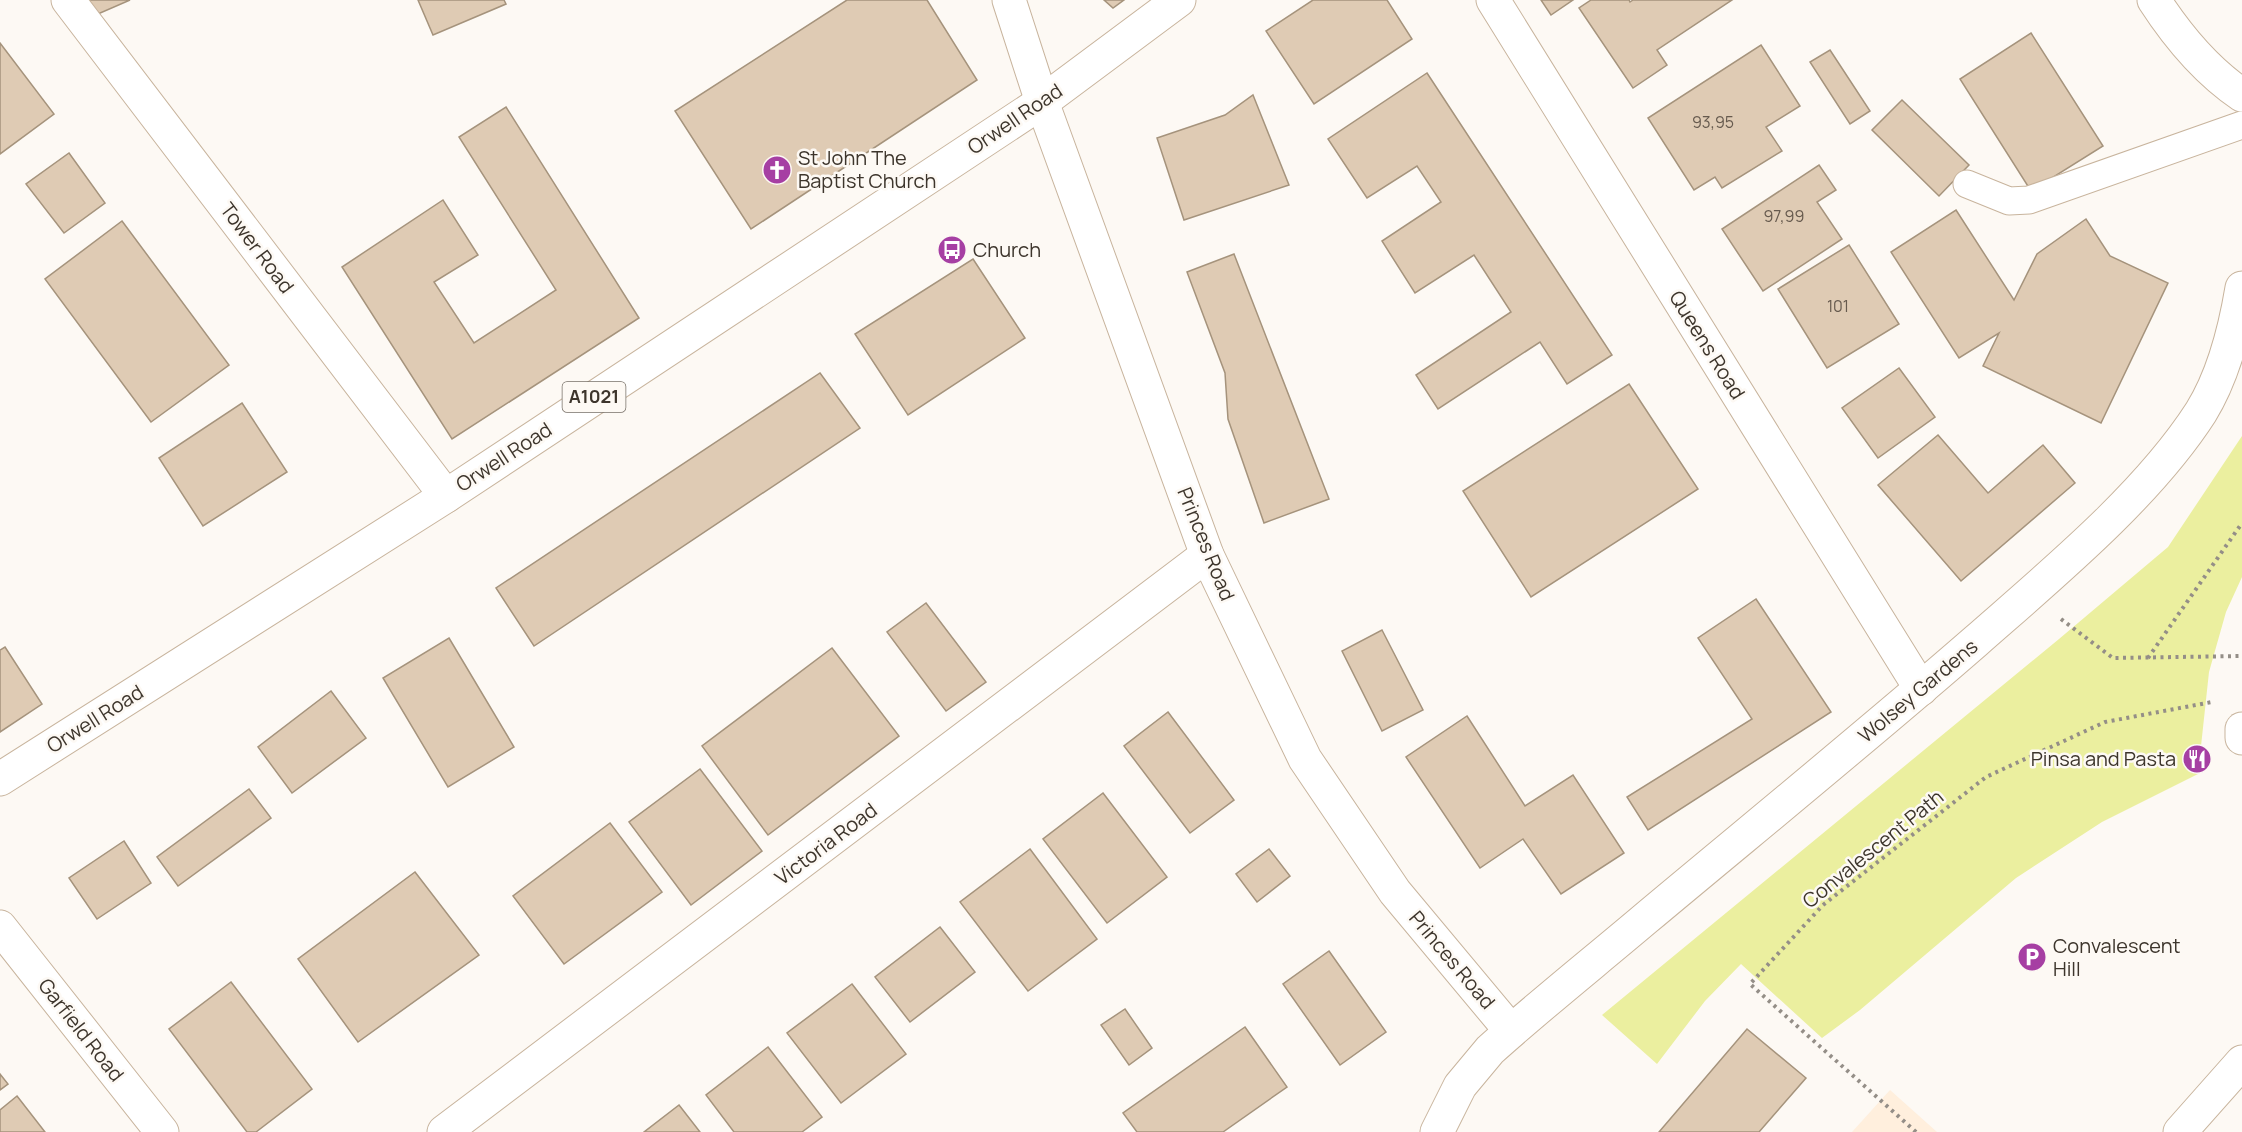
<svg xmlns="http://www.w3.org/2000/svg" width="2242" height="1132" viewBox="0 0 2242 1132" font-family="Manrope,sans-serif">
  <rect width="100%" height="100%" fill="#fdf9f4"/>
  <path fill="#ffefdd" d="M 1890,1090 L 1937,1132 L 1852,1132 Z"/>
  <path fill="#ebef9f" d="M 2242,436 L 2242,577 L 2226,612 L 2209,672 L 2198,774 L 2102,822 L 2016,878 L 1860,1010 L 1822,1038 L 1741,964 L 1705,1001 L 1657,1064 L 1602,1015 L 2059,639 L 2168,547 Z"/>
  <g fill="#dfcbb4" stroke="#a5937c" stroke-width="1.5">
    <path d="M 84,0 L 130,0 L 91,17 Z"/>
    <path d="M 418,0 L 504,0 L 506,4 L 433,35 Z"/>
    <path d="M 847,0 L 927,0 L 977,80 L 751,229 L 675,111 Z"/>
    <path d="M 1104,0 L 1124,0 L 1113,8 Z"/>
    <path d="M 1313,0 L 1387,0 L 1412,39 L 1314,104 L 1266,31 Z"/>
    <path d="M 1541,0 L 1573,0 L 1551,15 Z"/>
    <path d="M 1591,0 L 1629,0 L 1630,2 L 1633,0 L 1732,0 L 1657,50 L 1667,65 L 1633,88 L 1579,8 Z"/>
    <path d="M 2031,33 L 2103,146 L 2031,191 L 1960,79 Z"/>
    <path d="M 0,43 L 54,114 L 0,154 Z"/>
    <path d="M 1761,45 L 1800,106 L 1766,127 L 1782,151 L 1722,188 L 1715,177 L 1694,190 L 1648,118 Z"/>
    <path d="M 1830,50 L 1870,111 L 1850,124 L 1810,62 Z"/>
    <path d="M 1427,73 L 1612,355 L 1567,384 L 1540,342 L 1438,409 L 1416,375 L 1511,312 L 1474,255 L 1415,293 L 1382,241 L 1441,202 L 1417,166 L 1367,198 L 1328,139 Z"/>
    <path d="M 1253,95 L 1289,185 L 1184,220 L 1157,138 L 1225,115 Z"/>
    <path d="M 1902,100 L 1969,165 L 1939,196 L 1872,130 Z"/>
    <path d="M 506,107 L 639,318 L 452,439 L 342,267 L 443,200 L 478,255 L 434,282 L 474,343 L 556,290 L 459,137 Z"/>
    <path d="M 69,153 L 105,203 L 64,233 L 26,184 Z"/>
    <path d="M 1819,165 L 1836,190 L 1817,202 L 1842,239 L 1763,291 L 1722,229 Z"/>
    <path d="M 1956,210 L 2014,300 L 2037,254 L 2086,219 L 2110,256 L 2168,283 L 2101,423 L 1983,366 L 1999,333 L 1959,358 L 1891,252 Z"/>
    <path d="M 122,221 L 229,365 L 151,422 L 45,279 Z"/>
    <path d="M 1849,245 L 1899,324 L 1827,368 L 1778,289 Z"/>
    <path d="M 1234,254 L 1329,499 L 1264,523 L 1228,419 L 1225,373 L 1187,272 Z"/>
    <path d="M 973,259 L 1025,338 L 908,415 L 855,334 Z"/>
    <path d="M 1899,368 L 1935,417 L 1878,458 L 1842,408 Z"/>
    <path d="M 820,373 L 860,428 L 534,646 L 496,588 Z"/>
    <path d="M 1629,384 L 1698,489 L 1531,597 L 1463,491 Z"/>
    <path d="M 242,403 L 287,472 L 203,526 L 159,458 Z"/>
    <path d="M 1938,435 L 1988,493 L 2043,445 L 2075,483 L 1961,581 L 1878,485 Z"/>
    <path d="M 1756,599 L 1831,712 L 1648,830 L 1627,797 L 1752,719 L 1698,638 Z"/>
    <path d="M 926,603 L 986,682 L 946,711 L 887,632 Z"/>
    <path d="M 1382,630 L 1423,710 L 1382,731 L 1342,651 Z"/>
    <path d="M 449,638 L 514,747 L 448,787 L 383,678 Z"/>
    <path d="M 5,647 L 42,704 L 0,732 L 0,650 Z"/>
    <path d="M 832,648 L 899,736 L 768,835 L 702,746 Z"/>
    <path d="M 331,691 L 366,738 L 292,793 L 258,747 Z"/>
    <path d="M 1168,712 L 1234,800 L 1190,833 L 1124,746 Z"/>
    <path d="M 1467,716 L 1525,806 L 1573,775 L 1624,853 L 1561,894 L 1523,839 L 1480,868 L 1406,757 Z"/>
    <path d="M 700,769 L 762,851 L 691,905 L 629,822 Z"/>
    <path d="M 249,789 L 271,818 L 178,886 L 157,857 Z"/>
    <path d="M 1103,793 L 1167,877 L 1107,923 L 1043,839 Z"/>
    <path d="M 610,823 L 662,892 L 564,964 L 513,896 Z"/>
    <path d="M 124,841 L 151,883 L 97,919 L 69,878 Z"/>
    <path d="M 1030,849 L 1097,939 L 1028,991 L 960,902 Z"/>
    <path d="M 1269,849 L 1290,876 L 1257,902 L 1236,874 Z"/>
    <path d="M 415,872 L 479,955 L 358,1042 L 298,959 Z"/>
    <path d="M 940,927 L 975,972 L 910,1022 L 875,977 Z"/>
    <path d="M 1329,951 L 1386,1032 L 1340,1065 L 1283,984 Z"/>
    <path d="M 231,982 L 312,1089 L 256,1132 L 247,1132 L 169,1029 Z"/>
    <path d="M 852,984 L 906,1054 L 841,1103 L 787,1033 Z"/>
    <path d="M 1125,1009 L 1152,1048 L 1129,1065 L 1101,1025 Z"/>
    <path d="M 1245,1027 L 1287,1087 L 1223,1132 L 1137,1132 L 1123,1113 Z"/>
    <path d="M 1747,1029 L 1806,1078 L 1759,1132 L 1659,1132 Z"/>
    <path d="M 768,1047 L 822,1117 L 802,1132 L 734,1132 L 706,1095 Z"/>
    <path d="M 0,1074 L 8,1084 L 0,1090 Z"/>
    <path d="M 17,1096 L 45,1132 L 0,1132 L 0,1110 Z"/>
    <path d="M 679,1105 L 700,1132 L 644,1132 Z"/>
  </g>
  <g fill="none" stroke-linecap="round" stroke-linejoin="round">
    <g stroke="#c8b49d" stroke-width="29">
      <path id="service" d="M 1967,184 L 2009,201 L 2029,200 L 2242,125"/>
    </g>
    <g stroke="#c8b49d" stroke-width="35">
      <g id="minor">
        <path d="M 68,0 L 446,496"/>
        <path d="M 1009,0 L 1042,102 L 1207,555 L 1305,759 L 1395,892 L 1511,1031"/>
        <path d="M 1493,0 L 1921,689"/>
        <path d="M 2154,0 C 2178,37 2205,70 2242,95"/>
        <path d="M 0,927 L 162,1132"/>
        <path d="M 444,1132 L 1207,555"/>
        <path d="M 1437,1132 L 1460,1086 L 1490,1050 C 1540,1005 1593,963 1645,919 C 1755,827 1867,736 1976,641 C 2051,575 2147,496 2201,412 C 2224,375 2235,330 2242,288"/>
      </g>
    </g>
    <g stroke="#c8b49d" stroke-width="35">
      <path id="tertiary" d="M 2242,729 L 2242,738"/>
    </g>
    <g stroke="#c8b49d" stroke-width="35">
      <path id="secondary" d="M 2180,1132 L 2242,1062"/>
    </g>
    <g stroke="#c8b49d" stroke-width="35">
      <path id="primary" d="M 0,779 L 446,496 L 1042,102 L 1179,0"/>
    </g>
    <g stroke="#948e87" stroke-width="4" stroke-dasharray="3 4.5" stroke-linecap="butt">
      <path d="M 2061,619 L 2113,658 L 2242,656"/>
      <path d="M 2148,658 L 2242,523"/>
      <path d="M 1916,1132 L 1750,984 L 1823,905 L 1986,777 L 2105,722 L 2212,702"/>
    </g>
    <use href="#service" stroke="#fff" stroke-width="27"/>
    <use href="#minor" stroke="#fff" stroke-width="33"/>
    <use href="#tertiary" stroke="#fff" stroke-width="33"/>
    <use href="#secondary" stroke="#fff" stroke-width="33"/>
    <use href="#primary" stroke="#fff" stroke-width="33"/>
  </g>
  <defs>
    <g id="church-disc" transform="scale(1.5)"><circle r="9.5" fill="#a63fa3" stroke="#fdf9f4"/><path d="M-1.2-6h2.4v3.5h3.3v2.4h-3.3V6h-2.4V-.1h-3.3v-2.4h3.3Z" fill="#fff"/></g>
    <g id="bus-disc" transform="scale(1.5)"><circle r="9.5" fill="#a63fa3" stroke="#fdf9f4"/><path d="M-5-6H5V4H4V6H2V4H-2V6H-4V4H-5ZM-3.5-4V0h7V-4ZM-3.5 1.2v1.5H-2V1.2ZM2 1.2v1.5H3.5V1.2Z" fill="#fff"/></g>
    <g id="restaurant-disc" transform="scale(1.5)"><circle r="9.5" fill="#a63fa3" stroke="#fdf9f4"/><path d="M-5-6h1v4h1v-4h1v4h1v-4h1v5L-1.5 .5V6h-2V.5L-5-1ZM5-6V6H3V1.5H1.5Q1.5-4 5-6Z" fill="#fff"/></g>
    <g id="parking-disc" transform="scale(1.5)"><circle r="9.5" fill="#a63fa3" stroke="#fdf9f4"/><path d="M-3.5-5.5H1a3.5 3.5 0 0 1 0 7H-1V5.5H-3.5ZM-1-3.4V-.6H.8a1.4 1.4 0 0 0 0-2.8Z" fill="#fff"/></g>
  </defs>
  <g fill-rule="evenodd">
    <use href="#church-disc" x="777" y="170"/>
    <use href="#bus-disc" x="952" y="250"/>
    <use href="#restaurant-disc" x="2197" y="759"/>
    <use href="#parking-disc" x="2032" y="957"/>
  </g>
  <g text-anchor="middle" stroke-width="5" stroke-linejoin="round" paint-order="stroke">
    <g font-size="16" fill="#665a4e">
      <text x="1713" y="128">93,95</text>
      <text x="1784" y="222">97,99</text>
      <text x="1838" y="312">101</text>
    </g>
    <rect fill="#fdf9f4" stroke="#777068" stroke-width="1.5" x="562.5" y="382" width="63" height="30" rx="4.5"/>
    <g font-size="18" font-weight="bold" fill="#3d352c">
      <text x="594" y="403">A1021</text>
    </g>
    <g font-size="20" fill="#3d352c" stroke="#fdf9f4">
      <text transform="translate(1015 119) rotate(-34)" y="7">Orwell Road</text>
      <text transform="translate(257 248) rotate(53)" y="7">Tower Road</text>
      <text transform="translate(1707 345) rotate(58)" y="7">Queens Road</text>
      <text transform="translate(504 457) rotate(-33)" y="7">Orwell Road</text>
      <text transform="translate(1206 544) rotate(68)" y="7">Princes Road</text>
      <text transform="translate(1918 691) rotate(-40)" y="7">Wolsey Gardens</text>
      <text transform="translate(95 719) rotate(-32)" y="7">Orwell Road</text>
      <text transform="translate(826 844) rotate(-37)" y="7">Victoria Road</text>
      <text transform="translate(1873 849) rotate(-39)" y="7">Convalescent Path</text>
      <text transform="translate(1452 960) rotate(50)" y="7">Princes Road</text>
      <text transform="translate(81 1030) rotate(52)" y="7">Garfield Road</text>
    </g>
    <g font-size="20" fill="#3d352c" stroke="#fdf9f4" text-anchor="start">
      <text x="798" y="165">St John The<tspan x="798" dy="23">Baptist Church</tspan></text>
      <text x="973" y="257">Church</text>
      <text x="2176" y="766" text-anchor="end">Pinsa and Pasta</text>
      <text x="2053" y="953">Convalescent<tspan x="2053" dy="23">Hill</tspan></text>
    </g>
  </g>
</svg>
